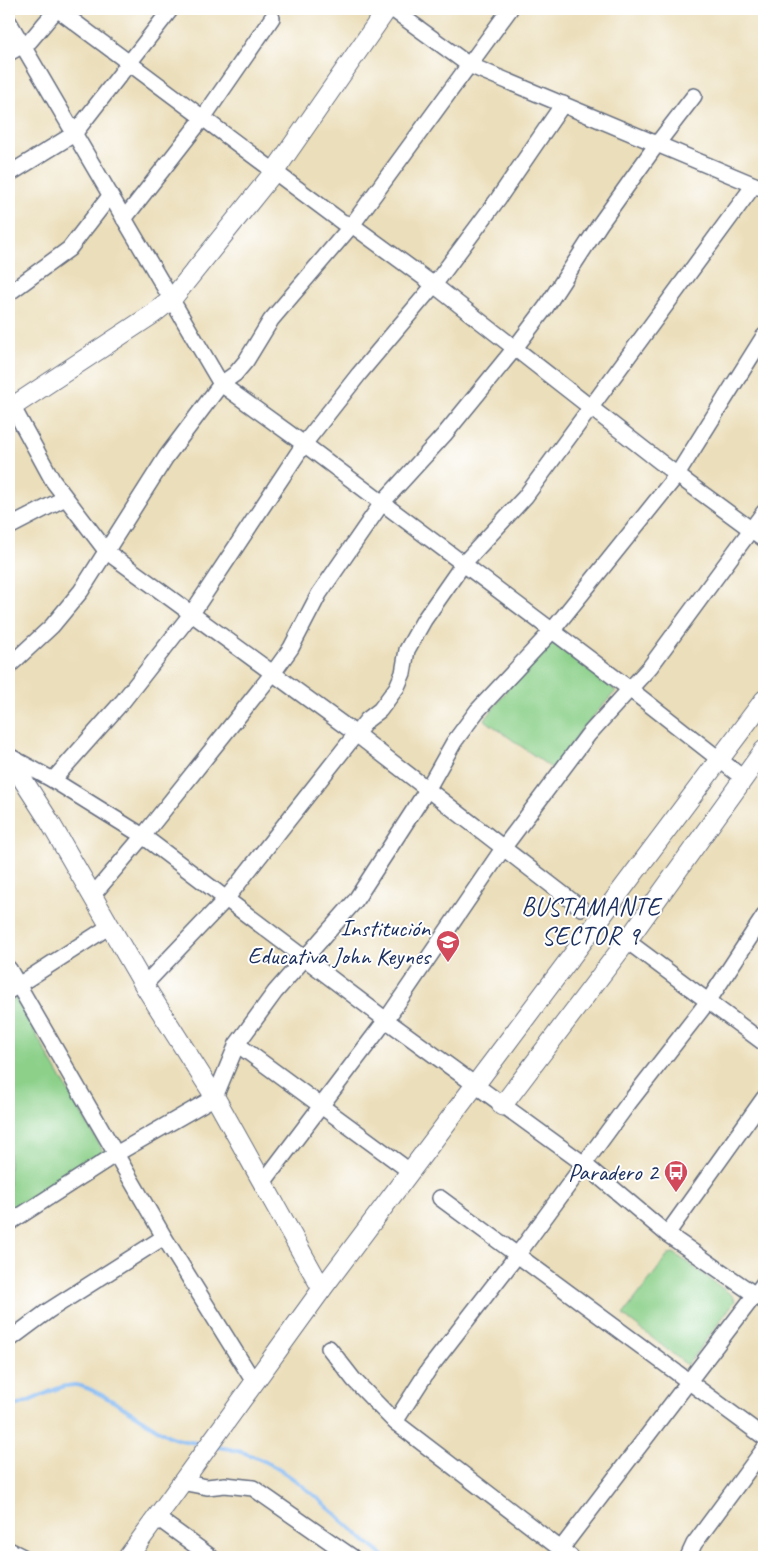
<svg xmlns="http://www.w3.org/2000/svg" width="773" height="1566" viewBox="0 0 773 1566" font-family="Caveat,sans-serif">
  <rect width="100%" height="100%" fill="#fff"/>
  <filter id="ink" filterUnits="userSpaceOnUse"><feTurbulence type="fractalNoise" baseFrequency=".02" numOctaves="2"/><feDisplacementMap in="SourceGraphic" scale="10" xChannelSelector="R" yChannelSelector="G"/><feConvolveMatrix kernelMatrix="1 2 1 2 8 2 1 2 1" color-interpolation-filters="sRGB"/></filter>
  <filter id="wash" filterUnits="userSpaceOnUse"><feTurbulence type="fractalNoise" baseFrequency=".0096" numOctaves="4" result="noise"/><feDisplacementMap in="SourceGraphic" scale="20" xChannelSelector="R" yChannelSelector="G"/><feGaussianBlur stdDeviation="1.12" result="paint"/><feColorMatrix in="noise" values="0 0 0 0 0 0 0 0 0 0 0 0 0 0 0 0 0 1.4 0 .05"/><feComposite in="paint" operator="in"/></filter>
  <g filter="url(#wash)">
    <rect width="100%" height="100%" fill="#ebdeba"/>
    <g fill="#8cd08a" stroke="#548074">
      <path d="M 550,639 L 616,691 L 581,730 L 554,770 L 485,720 L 512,683 Z"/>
      <path d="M 15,998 L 104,1153 L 11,1213 L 9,1209 L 9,1001 Z"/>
      <path d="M 674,1253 L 733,1296 L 735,1301 L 687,1365 L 623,1315 L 669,1254 Z"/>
    </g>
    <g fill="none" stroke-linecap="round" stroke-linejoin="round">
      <g stroke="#84baf3" stroke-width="4">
        <path d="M 9,1407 C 32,1404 51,1386 74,1385 C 92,1384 149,1425 169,1436 C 178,1441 192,1442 202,1444"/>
        <path d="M 217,1447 C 286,1454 333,1517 385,1557"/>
      </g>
    </g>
  </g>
  <g filter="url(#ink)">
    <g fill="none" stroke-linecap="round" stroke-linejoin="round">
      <g stroke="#646c7e" stroke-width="18">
        <g id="minor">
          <path d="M 57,9 L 342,222 L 352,225 L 434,285 L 677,475 L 764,539"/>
          <path d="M 392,9 L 469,65 L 764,189"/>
          <path d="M 9,22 L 221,384 L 304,444 L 631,690 L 743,778"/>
          <path d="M 9,53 L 30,41 L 57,9"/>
          <path d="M 9,174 L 74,134 L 171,9"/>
          <path d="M 124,219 L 203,118 L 272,18"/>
          <path d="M 9,293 L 69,249 L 110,196"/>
          <path d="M 9,400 L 53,481 L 107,552 L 356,734 L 581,908"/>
          <path d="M 9,527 L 65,498"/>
          <path d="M 9,666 L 52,626 L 81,591 L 166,457 L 221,384 L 235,374 L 246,361 L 271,320 L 352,225 L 510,9"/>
          <path d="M 9,756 L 53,780 L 143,836 L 386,1020 L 584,1164 L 667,1234 L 764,1301"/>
          <path d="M 53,780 L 123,701 L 192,613 L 304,444 L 359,374 L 434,285 L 498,199 L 563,104"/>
          <path d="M 93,895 L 143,836 L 273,673 L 291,648 L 319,594 L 382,503 L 444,435 L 515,348 L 546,307 L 600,224 L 657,144 L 694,96"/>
          <path d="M 627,941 L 764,1043"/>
          <path d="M 9,969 L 164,1237 L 254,1382"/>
          <path d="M 144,985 L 226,899 L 367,720 L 380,710 L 397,687 L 403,673 L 407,650 L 424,620 L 463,564 L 525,497 L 754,185"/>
          <path d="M 9,991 L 110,926"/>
          <path d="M 237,1044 L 411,1172"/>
          <path d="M 262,1184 L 386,1020 L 504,847 L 588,735 L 650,667 L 764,512"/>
          <path d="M 440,1198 L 764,1437"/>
          <path d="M 9,1223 L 116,1154 L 215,1097 L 237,1044 L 275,992 L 355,901 L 427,790 L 454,742 L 477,711 L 551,632 L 677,475 L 764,336"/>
          <path d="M 667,1234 L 764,1098"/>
          <path d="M 9,1340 L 48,1311 L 164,1237"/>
          <path d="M 329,1348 L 354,1380 L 395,1422 L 571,1557"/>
          <path d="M 395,1422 L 429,1369 L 518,1254 L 628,1104 L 709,1000 L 764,916"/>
          <path d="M 181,1482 L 207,1487 L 225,1485 L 253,1488 L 352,1557"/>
          <path d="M 156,1517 L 211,1557"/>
          <path d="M 9,1550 L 23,1557"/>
          <path d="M 560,1550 L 764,1283"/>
          <path d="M 688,1557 L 694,1544 L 764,1449"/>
        </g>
      </g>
      <g stroke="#646c7e" stroke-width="21">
        <g id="tertiary">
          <path d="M 9,409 L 153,314 L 172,299 L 274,172 L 387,9"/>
          <path d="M 9,758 L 48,819 L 144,985 L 215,1097 L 322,1289"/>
          <path d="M 502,1106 L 627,941 L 764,750"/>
          <path d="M 128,1557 L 322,1289 L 764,700"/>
        </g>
      </g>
      <use href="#minor" stroke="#fff" stroke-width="15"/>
      <use href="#tertiary" stroke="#fff" stroke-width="19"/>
    </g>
  </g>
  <defs>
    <g id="school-pin" transform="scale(1.25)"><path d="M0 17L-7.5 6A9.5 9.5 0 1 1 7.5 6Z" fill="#d1495b" stroke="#fff"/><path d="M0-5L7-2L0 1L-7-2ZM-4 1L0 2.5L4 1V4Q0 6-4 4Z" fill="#fff"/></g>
    <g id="bus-pin" transform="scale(1.25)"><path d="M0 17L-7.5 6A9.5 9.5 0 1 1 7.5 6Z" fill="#d1495b" stroke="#fff"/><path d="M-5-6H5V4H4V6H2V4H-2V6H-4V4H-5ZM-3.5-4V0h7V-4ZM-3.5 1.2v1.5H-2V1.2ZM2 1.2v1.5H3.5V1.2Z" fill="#fff"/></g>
  </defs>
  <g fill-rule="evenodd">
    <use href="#school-pin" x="448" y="942"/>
    <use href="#bus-pin" x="676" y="1172"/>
  </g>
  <g text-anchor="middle" stroke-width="4" stroke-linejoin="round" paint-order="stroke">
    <g font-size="24" fill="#1b2f5e" stroke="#fff" text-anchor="end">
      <text x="430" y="936">Institución<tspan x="430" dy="28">Educativa John Keynes</tspan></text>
      <text x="658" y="1180">Paradero 2</text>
    </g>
    <g font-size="25" letter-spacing="1" fill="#1b2f5e" stroke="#fff">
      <text x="591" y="915">BUSTAMANTE<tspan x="591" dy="29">SECTOR 9</tspan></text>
    </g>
  </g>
  <rect width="773" height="1566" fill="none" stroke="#fff" stroke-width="30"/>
</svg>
